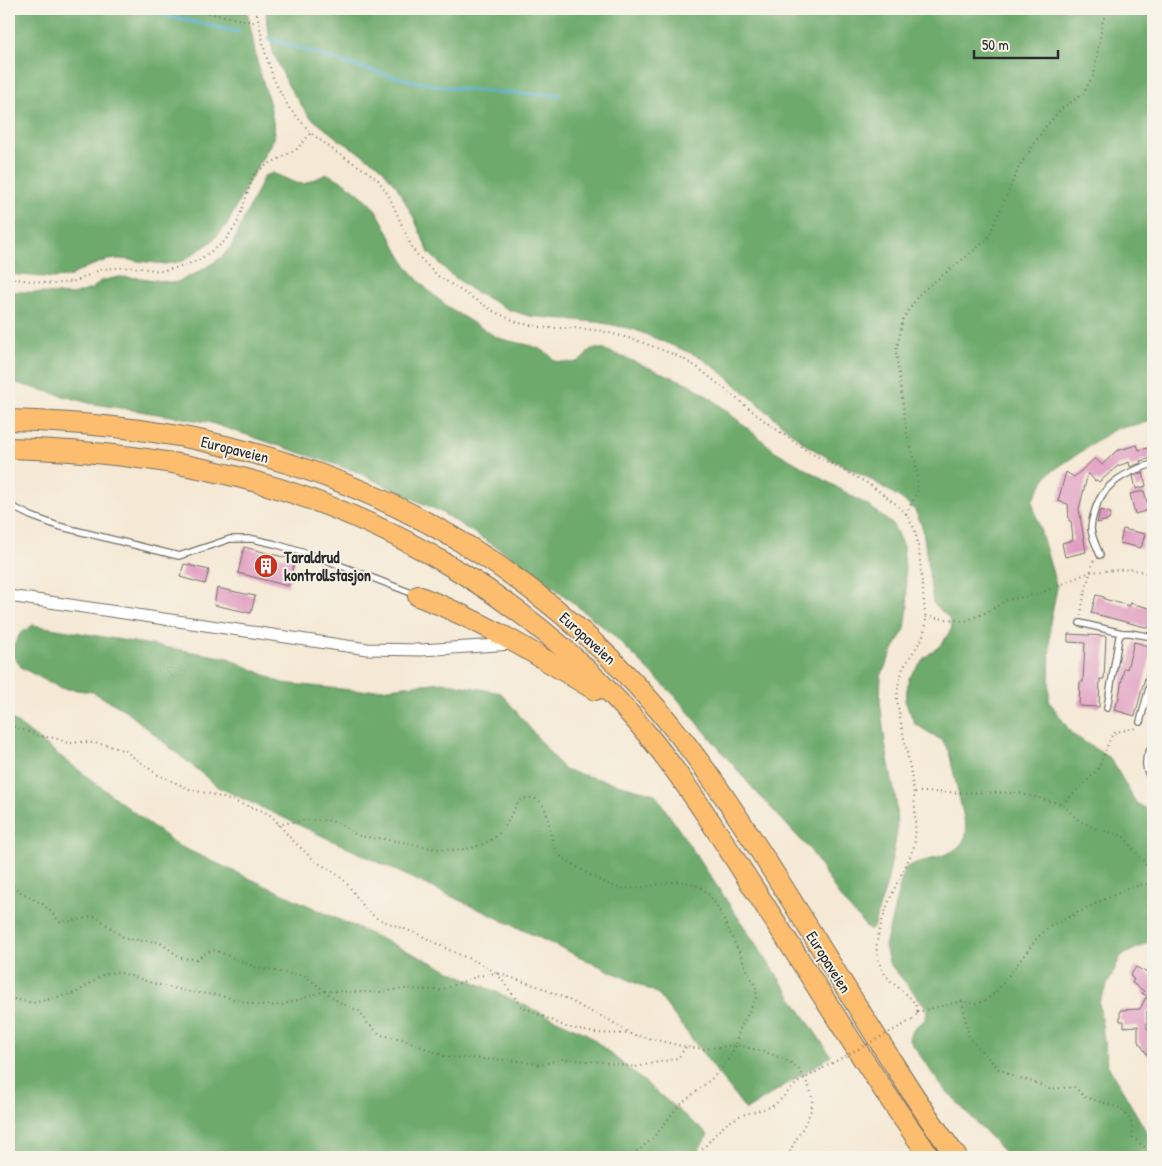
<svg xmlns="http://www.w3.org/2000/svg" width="1162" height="1166" viewBox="0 0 1162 1166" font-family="'Patrick Hand',sans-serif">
  <rect width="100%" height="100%" fill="#f7f3e8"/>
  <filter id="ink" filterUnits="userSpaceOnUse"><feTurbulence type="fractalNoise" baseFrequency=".02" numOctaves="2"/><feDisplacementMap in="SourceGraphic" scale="10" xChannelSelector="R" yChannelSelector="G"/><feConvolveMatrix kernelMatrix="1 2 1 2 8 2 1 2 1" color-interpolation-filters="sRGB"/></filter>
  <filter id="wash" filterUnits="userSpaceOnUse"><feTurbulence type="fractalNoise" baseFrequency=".0096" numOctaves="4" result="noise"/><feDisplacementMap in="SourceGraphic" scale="20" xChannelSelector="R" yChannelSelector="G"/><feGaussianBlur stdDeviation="1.12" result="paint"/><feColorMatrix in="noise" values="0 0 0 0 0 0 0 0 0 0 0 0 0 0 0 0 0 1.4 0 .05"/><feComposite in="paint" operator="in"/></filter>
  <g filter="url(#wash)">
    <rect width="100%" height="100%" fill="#f5e9d5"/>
    <g fill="#6daa6c" stroke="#4c6a4c">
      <path d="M 9,9 L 247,9 L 257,62 L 270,105 L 275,133 L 270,145 L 248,183 L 227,225 L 211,242 L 183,261 L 165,264 L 120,259 L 107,260 L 85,268 L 69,277 L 55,278 L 9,274 Z"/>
      <path d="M 266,9 L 1153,9 L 1153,421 L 1115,429 L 1048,474 L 1032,501 L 1057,588 L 1050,623 L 1049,701 L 1072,734 L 1111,759 L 1136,803 L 1153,812 L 1153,940 L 1121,956 L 1099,1002 L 1107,1064 L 1153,1143 L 1153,1157 L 1009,1157 L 939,1083 L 909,1039 C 910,1036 911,1033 912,1031 C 919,1021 929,1024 926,1007 L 889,963 L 885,946 L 904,869 C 925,855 960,861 967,832 L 949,752 L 943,741 L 915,724 L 905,701 L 909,678 L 924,658 L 941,645 L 952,628 L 949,618 L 933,603 L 923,529 L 915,510 L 902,499 L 865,476 L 832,460 L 806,445 L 721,372 L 700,357 L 633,329 L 597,322 L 529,316 L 510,310 L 475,292 L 450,274 L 429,253 L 414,218 L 397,187 L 379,165 L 338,139 L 309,116 L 289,87 L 273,52 L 267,24 Z"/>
      <path d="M 273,173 L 296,183 L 304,184 L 327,174 C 346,181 369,199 380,217 C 393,240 402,265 422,284 C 439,302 459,315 480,327 C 485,330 491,334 496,337 C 517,345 540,342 555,361 C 575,363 578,366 591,349 L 603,349 L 689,384 L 712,399 L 775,451 L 869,506 L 893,525 L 903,546 L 908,606 L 905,629 L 893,650 L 881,676 L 880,701 L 885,743 L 896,801 L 897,833 L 887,883 L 873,928 L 870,931 L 841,899 L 811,851 L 750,785 L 675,696 L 611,633 L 528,567 L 441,512 L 355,471 L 208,422 L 89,403 L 9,381 L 9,291 L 72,295 L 92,289 L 100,281 L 119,277 L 141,278 L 175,283 L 195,274 L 221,258 L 232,245 L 264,176 Z"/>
      <path d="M 33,625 L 228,658 L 282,683 L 361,691 L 442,682 L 501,693 L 564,770 L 655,794 L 831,1056 L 746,1110 L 657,993 L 218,787 L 125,710 L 93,692 L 60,688 L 22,668 L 10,652 L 20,634 Z"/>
      <path d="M 9,717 L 177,845 L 587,1034 L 708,1135 L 694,1157 L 9,1157 Z"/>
    </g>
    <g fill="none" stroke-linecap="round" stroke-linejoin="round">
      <g stroke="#54afd2" stroke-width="3">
        <path d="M 138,9 L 239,32"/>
        <path d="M 268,38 C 328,57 390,80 453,88 C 489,93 525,93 560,95"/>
      </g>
    </g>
    <g id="blocks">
      <g fill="#df99bf">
        <path d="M 1137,445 L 1139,450 L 1153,447 L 1153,458 L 1140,461 L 1141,463 L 1130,467 L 1129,462 L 1118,466 L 1099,482 L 1097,480 L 1095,481 L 1088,473 L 1079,509 L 1086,552 L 1065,557 L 1062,543 L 1073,540 L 1071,521 L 1069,521 L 1068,504 L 1058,501 L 1066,472 L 1074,477 L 1095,458 L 1102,465 L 1116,451 Z"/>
        <path d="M 1143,472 L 1146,486 L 1136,489 L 1133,476 Z"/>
        <path d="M 1144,491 L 1149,510 L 1135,514 L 1130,494 Z"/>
        <path d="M 1100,510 L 1111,513 L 1109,520 L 1097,523 Z"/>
        <path d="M 1123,529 L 1145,534 L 1141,548 L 1120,543 Z"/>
        <path d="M 244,547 L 295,560 L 288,586 L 238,573 Z"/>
        <path d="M 184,564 L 209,570 L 205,584 L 180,577 Z"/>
        <path d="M 217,588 L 255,596 L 251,613 L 214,605 Z"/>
        <path d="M 1096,595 L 1104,597 L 1104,599 L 1130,606 L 1130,603 L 1153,609 L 1153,629 L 1091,613 Z"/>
        <path d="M 1068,634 L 1106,636 L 1104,679 L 1100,679 L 1099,707 L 1079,706 L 1080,682 L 1083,682 L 1085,643 L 1068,642 Z"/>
        <path d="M 1134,642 L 1153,647 L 1135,716 L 1114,710 L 1116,702 L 1118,702 L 1124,668 L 1127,669 Z"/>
        <path d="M 1136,967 L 1153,976 L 1153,997 L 1151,996 L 1150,998 L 1142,993 L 1144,991 L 1132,983 L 1134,979 L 1130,976 Z"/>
        <path d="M 1146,997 L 1146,998 L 1153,1002 L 1153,1015 L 1147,1011 L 1147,1028 L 1153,1037 L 1153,1063 L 1138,1041 L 1138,1026 L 1124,1027 L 1124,1021 L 1120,1021 L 1120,1010 L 1140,1009 Z"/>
      </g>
    </g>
  </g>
  <g filter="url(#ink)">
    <use href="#blocks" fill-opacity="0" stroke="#726e66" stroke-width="1"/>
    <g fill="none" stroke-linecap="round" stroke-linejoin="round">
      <g stroke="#726e66" stroke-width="8">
        <g id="service">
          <path d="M 9,505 L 31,516 L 58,526 L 179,556 L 230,539 L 253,539 L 275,544 L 321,558 L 414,594"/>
          <path d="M 1100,555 C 1097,547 1092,538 1091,529 C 1091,523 1093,516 1095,510 C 1103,483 1128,471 1153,464"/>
          <path d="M 1080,623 L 1122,633"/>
          <path d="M 1107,708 L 1119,637 L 1122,633 L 1130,633 L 1153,637"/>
          <path d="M 1140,722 L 1153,673"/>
          <path d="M 1153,747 C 1143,755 1144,772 1153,780"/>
        </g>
      </g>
      <g stroke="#726e66" stroke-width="13">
        <path id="minor" d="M 9,596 L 367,649 L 421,650 L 513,644"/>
      </g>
      <g stroke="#726e66" stroke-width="22">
        <g id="motorway">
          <path d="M 9,420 C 72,422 137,427 199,440 C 414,485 589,602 714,782 C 772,865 824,955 879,1041 C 904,1080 928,1120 957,1157"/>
          <path d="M 9,448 C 83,450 158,457 230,475 C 392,514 547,610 652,740 C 687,784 717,831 747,878 C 808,971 865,1067 930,1157"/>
          <path d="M 418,596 C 481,620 538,655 595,690"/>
        </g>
      </g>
      <g stroke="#726e66" stroke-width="2" stroke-dasharray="1 4" stroke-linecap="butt">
        <path d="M 189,9 L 257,23"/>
        <path d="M 256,9 L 265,52 L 274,80 L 289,108 L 311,133 L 336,152 L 368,172 L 378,180 L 389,196 L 412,248 L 419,257 L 438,276 L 495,312 L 519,323 L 547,328 L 577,328 L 601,331 L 633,339 L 678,356 L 697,367 L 766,422 L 807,451 L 869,484 L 896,504 L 906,514 L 915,530 L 919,551 L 926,623 L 923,637 L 903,668 L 898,686 L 897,699 C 902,738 915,776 915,815 C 915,825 916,836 914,846 C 911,857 904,867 900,877 C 890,897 881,920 877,942 C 875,955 881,971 890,980 C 899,990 929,1006 912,1020"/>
        <path d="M 9,278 L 53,284 L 76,281 L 102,269 L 133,267 L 160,271 L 180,267 L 199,260 L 224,242 L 237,224 L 254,174 L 267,165 L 297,149 L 311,133"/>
        <path d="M 906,514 L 918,490 L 916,463 L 907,435 L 896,352 L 903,319 L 920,293 L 987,240 L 1020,165 L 1046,126 L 1061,109 L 1083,94 L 1094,74 L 1103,20 L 1108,9"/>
        <path d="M 1081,615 C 1083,596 1089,578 1094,559"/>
        <path d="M 926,617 L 965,621 L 987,612 L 1007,600 L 1039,594 L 1090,572 L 1132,569 L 1153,575"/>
        <path d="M 9,725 L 40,736 L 55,738 L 68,743 L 85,742 L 107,745 L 125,751 L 158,775 L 192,790 L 211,794 L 263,811 L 272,816 L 292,840 L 315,861 L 334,872 L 346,882 L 367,911 L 378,919 L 418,934 L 449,950 L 477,962 L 497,973 L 537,986 L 567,999 L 589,1011 L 606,1018 L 631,1034"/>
        <path d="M 915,792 L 1019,793 L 1062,804 L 1077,819 L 1094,828 L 1123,836 L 1153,873"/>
        <path d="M 1062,804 L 1087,781 L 1098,769 L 1111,737 L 1116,732 L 1136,728"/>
        <path d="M 278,825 C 295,821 321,817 338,823 C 346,826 354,835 360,836 C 370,838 380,838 390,840 C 417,844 437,852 465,849 C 481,847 497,839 506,825 C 512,816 515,798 529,798 C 553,797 547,838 556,851 C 559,856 566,860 571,863 C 585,872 605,885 621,888 C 652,892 684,868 708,894 C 716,902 722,916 727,927 C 737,947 746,968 756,988 L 757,996 L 739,1031 L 736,1045 C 755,1049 787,1056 800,1071 C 803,1075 806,1081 808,1085 C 813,1095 814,1105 809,1115 C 803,1130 793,1142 788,1157"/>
        <path d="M 9,882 L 19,891 L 44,905 L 60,922 L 72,921 L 95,916 L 126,939 L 159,942 L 181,958 L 197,959 L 205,953 L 215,950 L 257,968 L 305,976 L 339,1002 L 361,1012 L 365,1021 L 381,1035 L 403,1039 L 446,1057 L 522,1061 L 541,1065 L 561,1059 L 602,1062 L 636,1067 L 678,1058 L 686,1047"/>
        <path d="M 497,973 L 521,1006 L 566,1027 L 595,1033 L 631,1034 L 686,1047 L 704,1049 L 736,1045"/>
        <path d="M 9,998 L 33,1003 L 76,993 L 104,974 L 119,972 L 152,983 L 190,992 L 217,995 L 261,1006 L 282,1005 L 325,991 L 363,992 L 382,992 L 402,989 L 440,990 L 479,976 L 497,973"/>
        <path d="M 962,1001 L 969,1038 L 999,1069 L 1018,1079 L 1028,1080 L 1049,1089 L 1074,1087 L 1085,1097 L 1120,1108 L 1131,1120 L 1133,1138 L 1153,1154"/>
        <path d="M 917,1012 L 962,1001 L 974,1004 L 985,1001 L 997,991 L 1038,937 L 1050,926 L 1126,889 L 1144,884 L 1153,885"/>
        <path d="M 628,1157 C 639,1150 649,1143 658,1132 C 665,1125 670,1115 677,1108 C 701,1085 721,1078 736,1045"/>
        <path d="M 696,1157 L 718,1131 L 729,1122 L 742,1115 L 771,1107 L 778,1102 L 797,1083 L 823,1068"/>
      </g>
      <use href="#service" stroke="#fff" stroke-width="5.5"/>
      <use href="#minor" stroke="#fff" stroke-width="11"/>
      <use href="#motorway" stroke="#fcbd6e" stroke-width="20"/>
      <path stroke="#726e66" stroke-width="2" stroke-dasharray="1 4" stroke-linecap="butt" d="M 823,1068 L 912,1020"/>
    </g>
  </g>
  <defs>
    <g id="building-disc" transform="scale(1.25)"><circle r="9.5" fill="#c8321e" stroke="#f7f3e8"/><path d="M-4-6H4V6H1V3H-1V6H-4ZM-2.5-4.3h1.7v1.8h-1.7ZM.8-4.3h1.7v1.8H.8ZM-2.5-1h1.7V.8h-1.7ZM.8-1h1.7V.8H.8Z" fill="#fff"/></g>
  </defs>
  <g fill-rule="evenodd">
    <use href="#building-disc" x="266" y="566"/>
  </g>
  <g text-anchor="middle" stroke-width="4" stroke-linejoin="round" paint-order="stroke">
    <g font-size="16" fill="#2b2b2b" stroke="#f7f3e8">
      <text transform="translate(235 449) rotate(14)" y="6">Europaveien</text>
      <text transform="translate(588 638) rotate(42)" y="6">Europaveien</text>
      <text transform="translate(829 962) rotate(58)" y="6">Europaveien</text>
    </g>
    <g font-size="16" font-weight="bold" fill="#2b2b2b" stroke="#f7f3e8" text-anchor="start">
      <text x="284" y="563">Taraldrud<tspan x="284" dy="18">kontrollstasjon</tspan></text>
    </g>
  </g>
  <rect width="1162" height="1166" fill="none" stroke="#f7f3e8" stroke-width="30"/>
  <path d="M974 50v8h84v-8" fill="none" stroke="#2b2b2b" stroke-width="2.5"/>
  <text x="982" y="50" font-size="15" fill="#2b2b2b" stroke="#f7f3e8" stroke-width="4" paint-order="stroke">50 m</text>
</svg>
